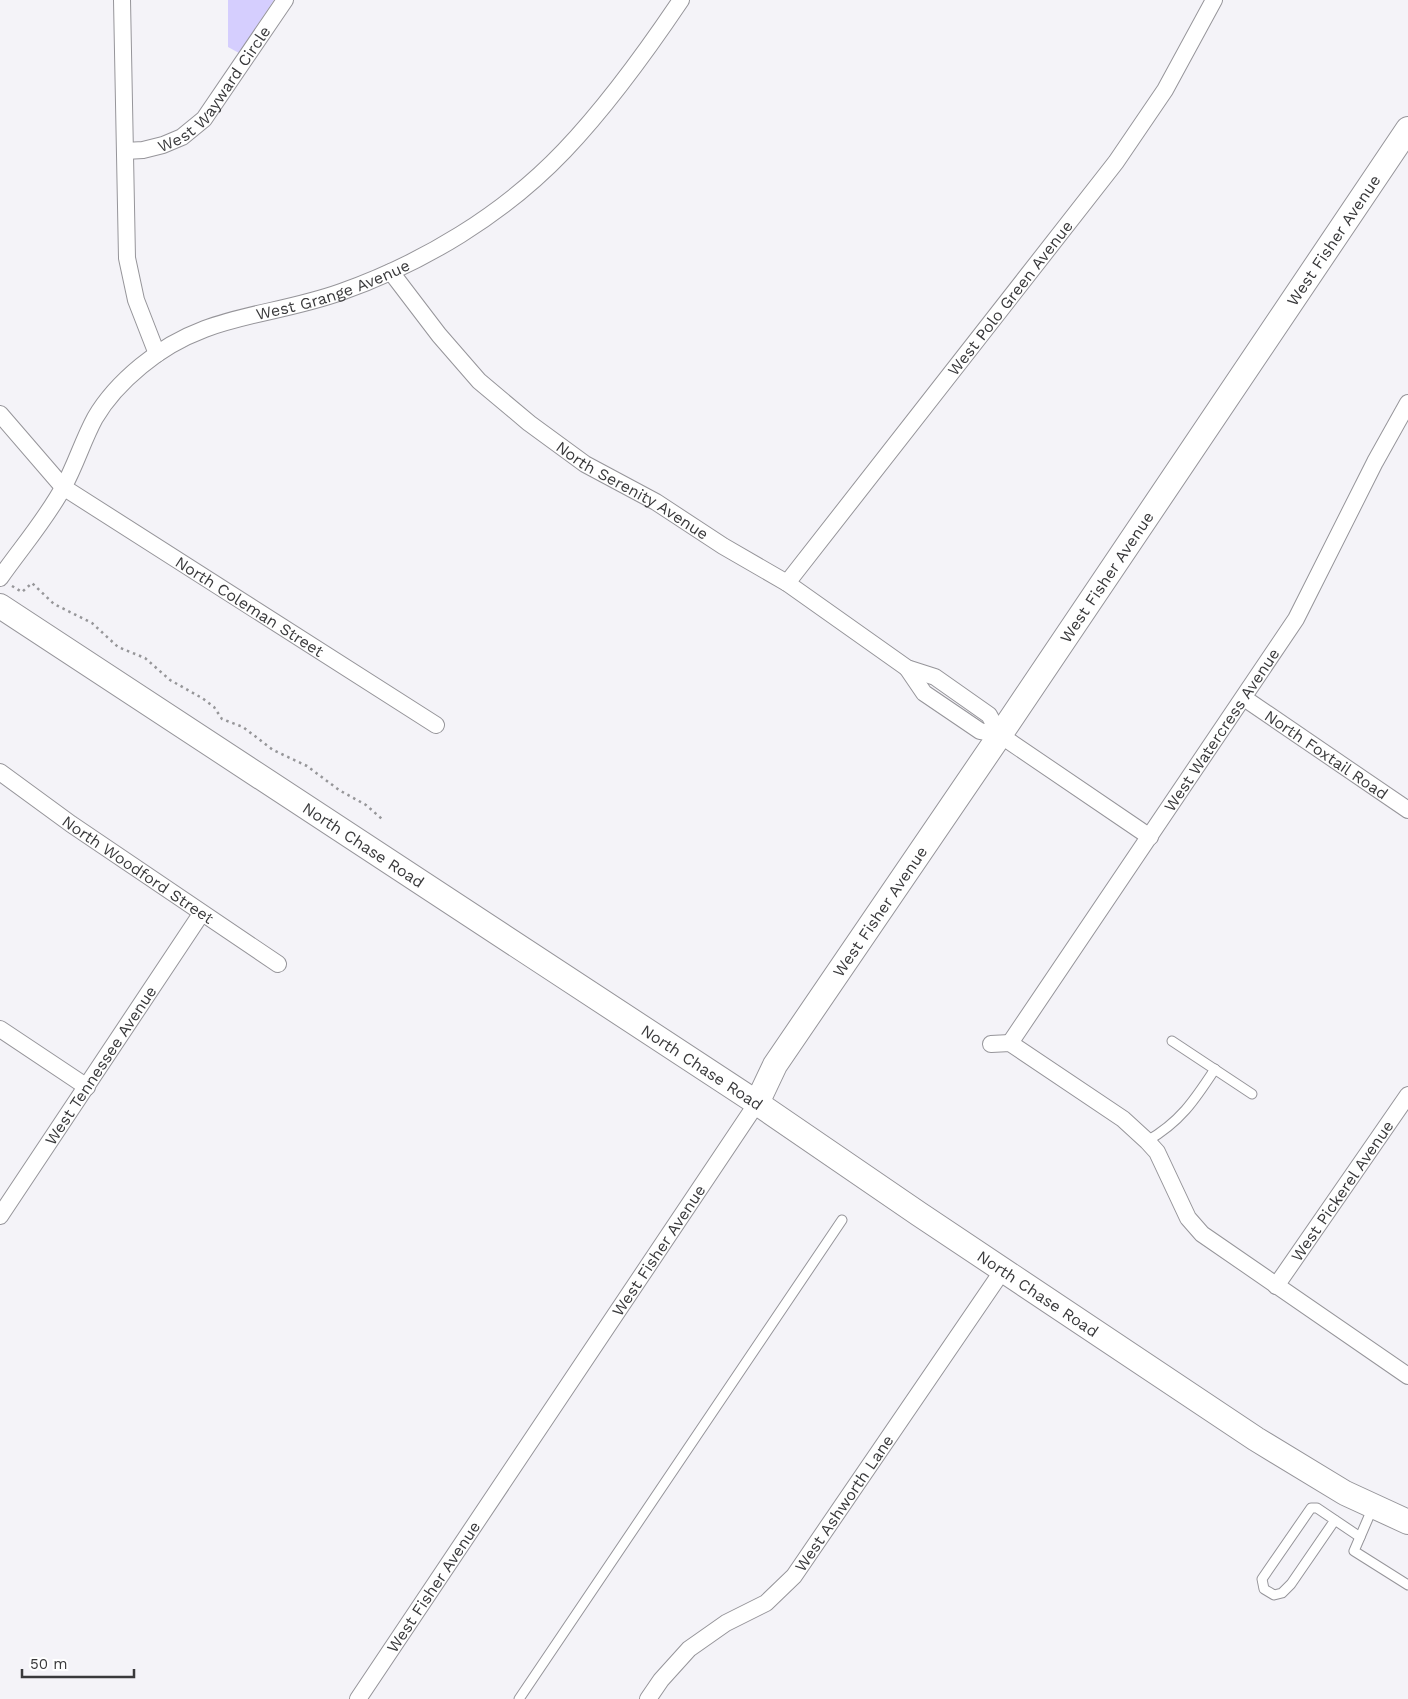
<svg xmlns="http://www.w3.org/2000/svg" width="1408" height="1699" viewBox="0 0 1408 1699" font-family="'Work Sans',sans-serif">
  <rect width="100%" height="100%" fill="#f4f3f8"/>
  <path fill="#d5cefe" d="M 228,0 L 274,0 L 239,53 L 228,47 Z"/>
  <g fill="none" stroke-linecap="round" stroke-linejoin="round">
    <g stroke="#96959a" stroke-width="11">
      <g id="lane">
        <path d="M 1172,1041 L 1252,1094"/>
        <path d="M 1147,1141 C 1180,1122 1194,1101 1215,1069"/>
        <path d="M 1373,1507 L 1354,1551 L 1408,1585"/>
        <path d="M 1335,1520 L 1291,1584 L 1282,1593 L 1274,1595 L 1264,1589 L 1262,1579 L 1311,1508 L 1317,1508 L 1360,1537"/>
        <path d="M 519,1699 L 842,1220"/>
      </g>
    </g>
    <g stroke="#96959a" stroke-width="18">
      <g id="street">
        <path d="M 122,0 L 127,258 L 136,300 L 157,354"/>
        <path id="s1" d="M 125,151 L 143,150 L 163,145 L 182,137 L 204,119 L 285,0"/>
        <path id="s2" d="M 391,272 L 439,335 L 479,381 L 529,423 L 585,464 L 656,502 L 723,546 L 787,583 L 907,668 L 935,677 L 989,715 L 1000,735"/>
        <path id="s3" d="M 0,414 L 63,487 L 436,725"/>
        <path id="s4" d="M 0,578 C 21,548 47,518 64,486 C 76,464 83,440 95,418 C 106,399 124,380 141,366 C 204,313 268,318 341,292 C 423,263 503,215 564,151 C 607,106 646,52 681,0"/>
        <path id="s5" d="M 787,583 L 1116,162 L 1165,90 L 1214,0"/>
        <path d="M 907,668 L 924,693 L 980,731 L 1000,735 L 1150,837"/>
        <path id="s6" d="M 1244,698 L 1408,810"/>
        <path id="s7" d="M 0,772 L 71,824 L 278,964"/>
        <path d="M 0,1029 L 87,1087"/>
        <path id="s8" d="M 1010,1043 L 1296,619 L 1375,462 L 1408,403"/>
        <path d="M 991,1044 L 1010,1043 L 1123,1119 L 1147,1141 L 1157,1152 L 1188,1218 L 1202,1234 L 1408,1376"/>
        <path id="s9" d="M 0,1216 L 201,914"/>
        <path id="s10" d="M 1276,1286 L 1408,1095"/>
        <path id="s11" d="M 358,1699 L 757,1103"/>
        <path id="s12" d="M 648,1699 L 661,1680 L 689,1649 L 726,1623 L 766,1603 L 794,1576 L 1003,1270"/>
      </g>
    </g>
    <g stroke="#96959a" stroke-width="26">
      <g id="secondary">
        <path id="s13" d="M 0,606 L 757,1103 L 919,1214 L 1256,1439 L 1345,1493 L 1408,1522"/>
        <path id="s14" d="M 757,1103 L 775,1065 L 1000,735 L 1408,129"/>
      </g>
    </g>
    <path stroke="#969699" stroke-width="2.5" stroke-dasharray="2.5 4" stroke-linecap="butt" d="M 12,586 L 22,592 L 32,583 L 54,604 L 92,623 L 118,647 L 145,658 L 170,680 L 202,698 L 214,707 L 222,719 L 243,727 L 273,750 L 307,766 L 339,790 L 366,805 L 382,819"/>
    <use href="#lane" stroke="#fff" stroke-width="9"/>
    <use href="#street" stroke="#fff" stroke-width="16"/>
    <use href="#secondary" stroke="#fff" stroke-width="24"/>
  </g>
  <g text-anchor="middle" stroke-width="4" stroke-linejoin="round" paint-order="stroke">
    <g font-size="16" fill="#39393b" stroke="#fff">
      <text dy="6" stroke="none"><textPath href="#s1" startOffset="116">West Wayward Circle</textPath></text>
      <text dy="6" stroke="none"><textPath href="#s14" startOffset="1038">West Fisher Avenue</textPath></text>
      <text dy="6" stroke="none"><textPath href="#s4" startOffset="465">West Grange Avenue</textPath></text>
      <text dy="6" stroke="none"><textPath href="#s5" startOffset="362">West Polo Green Avenue</textPath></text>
      <text dy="6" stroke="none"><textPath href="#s2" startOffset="329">North Serenity Avenue</textPath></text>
      <text dy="6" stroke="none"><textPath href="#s14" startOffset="632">West Fisher Avenue</textPath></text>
      <text dy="6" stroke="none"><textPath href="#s3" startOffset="318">North Coleman Street</textPath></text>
      <text dy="6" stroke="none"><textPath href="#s8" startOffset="378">West Watercress Avenue</textPath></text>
      <text dy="6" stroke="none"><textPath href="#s6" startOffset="100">North Foxtail Road</textPath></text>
      <text dy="6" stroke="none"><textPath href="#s13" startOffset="435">North Chase Road</textPath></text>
      <text dy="6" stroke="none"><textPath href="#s7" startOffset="169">North Woodford Street</textPath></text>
      <text dy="6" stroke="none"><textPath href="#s14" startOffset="228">West Fisher Avenue</textPath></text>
      <text dy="6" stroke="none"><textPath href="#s9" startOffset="181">West Tennessee Avenue</textPath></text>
      <text dy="6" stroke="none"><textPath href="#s13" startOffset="840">North Chase Road</textPath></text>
      <text dy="6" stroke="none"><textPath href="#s10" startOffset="116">West Pickerel Avenue</textPath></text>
      <text dy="6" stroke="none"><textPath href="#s11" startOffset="540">West Fisher Avenue</textPath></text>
      <text dy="6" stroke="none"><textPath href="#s13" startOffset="1245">North Chase Road</textPath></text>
      <text dy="6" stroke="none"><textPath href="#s12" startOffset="282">West Ashworth Lane</textPath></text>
      <text dy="6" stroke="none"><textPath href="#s11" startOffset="135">West Fisher Avenue</textPath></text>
    </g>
  </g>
  <path d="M22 1669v8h112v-8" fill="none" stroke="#39393b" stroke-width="2.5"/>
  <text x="30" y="1669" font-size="15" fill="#39393b" stroke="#ffffff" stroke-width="4" paint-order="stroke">50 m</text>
</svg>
